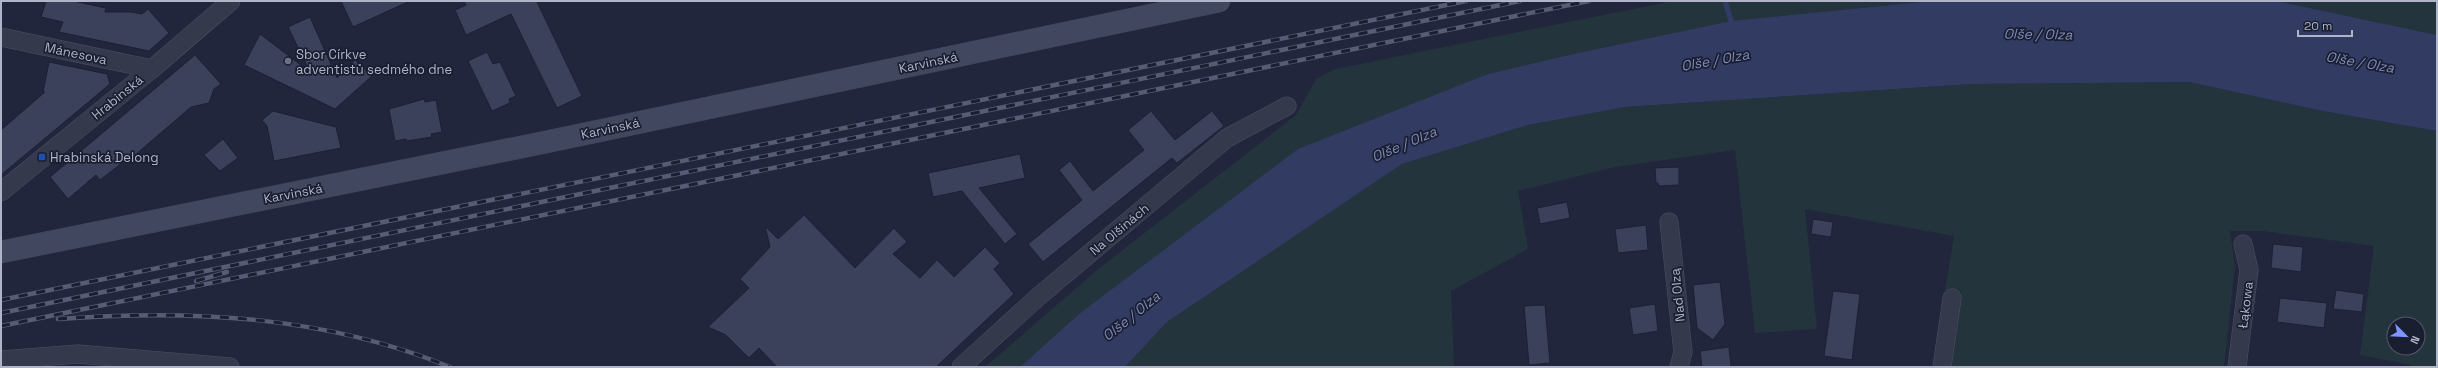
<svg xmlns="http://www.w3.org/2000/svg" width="2438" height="368" viewBox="0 0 2438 368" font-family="'Space Grotesk',sans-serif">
  <rect width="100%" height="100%" fill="#21263c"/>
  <g fill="#23343d" fill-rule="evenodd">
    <path d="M 1673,1 L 1931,1 L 1731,21 L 1573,54 L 1488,74 L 1079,314 L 1020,367 L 985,367 L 1097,270 L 1296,115 L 1316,79 L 1335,69 Z"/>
    <path d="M 2266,1 L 2437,1 L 2437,35 L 2276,1 Z"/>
    <path d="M 2189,82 L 2323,111 L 2437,131 L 2437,367 L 2410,367 L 2411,365 L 2360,355 L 2374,246 L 2263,231 L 2230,231 L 2235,266 L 2224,367 L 1952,367 L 1961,292 L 1945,290 L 1954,236 L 1805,209 L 1817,329 L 1755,333 L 1735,150 L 1615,167 L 1518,191 L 1528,249 L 1451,291 L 1454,367 L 1125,367 L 1167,322 L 1402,164 L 1528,125 L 1625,107 L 1972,84 ZM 2394,324 L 2418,324 L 2418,348 L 2394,348 Z"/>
  </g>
  <path fill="#323b62" d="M 1931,1 L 2276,1 L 2437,35 L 2437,131 L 2323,111 L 2189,82 L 1972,84 L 1625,107 L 1528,125 L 1402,164 L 1167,322 L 1125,367 L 1020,367 L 1079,314 L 1298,149 L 1488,74 L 1573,54 L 1731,21 Z"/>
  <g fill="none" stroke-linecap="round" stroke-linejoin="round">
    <path stroke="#323b62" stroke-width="5.5" d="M 1725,1 L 1733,27"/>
  </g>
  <g fill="#3b405b" stroke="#1c2033">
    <path d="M 46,1 L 73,1 L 106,8 L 105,12 L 131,12 L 142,14 L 148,9 L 169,33 L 149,51 L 59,32 L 63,22 L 41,17 Z"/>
    <path d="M 341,1 L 410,1 L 353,27 Z"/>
    <path d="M 464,1 L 540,1 L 537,2 L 582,96 L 557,108 L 511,14 L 466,35 L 455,10 L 466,5 Z"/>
    <path d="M 310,17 L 337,78 L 355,60 L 372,76 L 335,109 L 244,65 L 260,34 L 310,72 L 288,27 Z"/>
    <path d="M 487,52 L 493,64 L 500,62 L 516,96 L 509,99 L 510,103 L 492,111 L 468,61 Z"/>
    <path d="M 195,55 L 221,84 L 214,89 L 209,103 L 191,107 L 127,162 L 126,160 L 100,180 L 96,175 L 68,199 L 50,177 Z"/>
    <path d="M 49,62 L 107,74 L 110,84 L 1,175 L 1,130 L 45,92 L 43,92 Z"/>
    <path d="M 424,99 L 425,102 L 436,100 L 442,132 L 431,134 L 432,137 L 407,141 L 406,139 L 395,141 L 389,109 Z"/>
    <path d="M 273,111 L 336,127 L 341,148 L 274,161 L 267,126 L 262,120 Z"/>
    <path d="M 1151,111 L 1175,140 L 1212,111 L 1224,126 L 1177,163 L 1172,158 L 1043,262 L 1028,244 L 1082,200 L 1059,170 L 1070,161 L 1093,191 L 1144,150 L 1128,130 Z"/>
    <path d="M 223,139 L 238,158 L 220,171 L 204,155 Z"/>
    <path d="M 1020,154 L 1025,178 L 979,188 L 1017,234 L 1005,244 L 962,191 L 933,197 L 928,173 Z"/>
    <path d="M 1679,167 L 1679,185 L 1659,186 L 1658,183 L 1656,183 L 1655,168 Z"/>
    <path d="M 1567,202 L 1570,218 L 1540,224 L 1537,208 Z"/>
    <path d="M 804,215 L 855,268 L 894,228 L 907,242 L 893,254 L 920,278 L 937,260 L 954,277 L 985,247 L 1000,263 L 994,269 L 1014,294 L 936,367 L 777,367 L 759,348 L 749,358 L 726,335 L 708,327 L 749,288 L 740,279 L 770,247 L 765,226 L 778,239 Z"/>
    <path d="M 1813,219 L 1833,222 L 1831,237 L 1811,234 Z"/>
    <path d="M 1646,225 L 1648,250 L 1618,253 L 1615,229 Z"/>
    <path d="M 2273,244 L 2303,247 L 2301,272 L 2271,268 Z"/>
    <path d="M 1720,282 L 1725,324 L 1713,340 L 1697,328 L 1693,285 Z"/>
    <path d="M 2336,290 L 2364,294 L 2362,312 L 2333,309 Z"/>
    <path d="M 1833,291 L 1860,294 L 1852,360 L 1824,356 Z"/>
    <path d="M 2280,298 L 2327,303 L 2324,328 L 2277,322 Z"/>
    <path d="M 1655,304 L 1658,331 L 1633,335 L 1629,308 Z"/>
    <path d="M 1545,305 L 1550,363 L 1529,365 L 1524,306 Z"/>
    <path d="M 1729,347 L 1731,367 L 1702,367 L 1700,351 Z"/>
  </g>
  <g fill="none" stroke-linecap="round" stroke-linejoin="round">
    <g stroke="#4d5164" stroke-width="19">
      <g id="minor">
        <path d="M 1,37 L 152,69"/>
        <path d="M 1,192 L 152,69 L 231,1"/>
        <path d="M 1669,222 L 1683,352 L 1679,367"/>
        <path d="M 1,360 L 78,354 L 230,367"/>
        <path d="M 961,367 L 1038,297 L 1227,138 L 1287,106"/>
        <path d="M 1942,367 L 1952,298"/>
        <path d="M 2237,367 L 2249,270 L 2243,244"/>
      </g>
    </g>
    <g stroke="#3e4255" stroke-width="23">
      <path id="secondary" d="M 1,252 L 546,142 L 1219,1"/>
    </g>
    <use href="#minor" stroke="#35394c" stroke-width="18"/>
    <use href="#secondary" stroke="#424760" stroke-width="22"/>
    <g stroke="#565c74" stroke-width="4.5">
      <g id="rail">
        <path d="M 196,281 L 227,272"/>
        <path d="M 1,300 L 1466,1"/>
        <path d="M 1,313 L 1520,1"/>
        <path d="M 58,319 C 191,309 325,316 450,367"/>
        <path d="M 1,326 L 1589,1"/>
      </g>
    </g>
    <use href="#rail" stroke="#1a1e31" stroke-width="3" stroke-dasharray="9" stroke-linecap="butt"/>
  </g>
  <circle fill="#6b7280" stroke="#1a1e31" stroke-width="1.5" cx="288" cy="61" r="4"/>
  <rect fill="#1a4fb4" stroke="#1a1e31" stroke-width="1.5" x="38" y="153" width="8" height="8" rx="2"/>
  <g text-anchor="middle" stroke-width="3.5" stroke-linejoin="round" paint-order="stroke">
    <g font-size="13" fill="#b0b4c8" stroke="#1a1e31">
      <text transform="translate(76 53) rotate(12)" y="5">Mánesova</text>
      <text transform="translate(928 62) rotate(-12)" y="5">Karvinská</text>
      <text transform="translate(117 97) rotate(-39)" y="5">Hrabinská</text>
      <text transform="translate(610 128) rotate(-12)" y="5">Karvinská</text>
      <text transform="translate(293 193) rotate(-11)" y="5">Karvinská</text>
      <text transform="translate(1119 229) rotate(-40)" y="5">Na Olšinách</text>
      <text transform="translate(1677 295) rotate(-96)" y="5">Nad Olzą</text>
      <text transform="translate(2245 305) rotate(-83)" y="5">Łąkowa</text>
    </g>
    <g font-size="13" fill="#b0b4c8" stroke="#1a1e31" text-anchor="start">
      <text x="296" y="59">Sbor Církve<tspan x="296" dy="15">adventistů sedmého dne</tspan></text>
      <text x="50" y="162">Hrabinská Delong</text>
    </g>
    <g font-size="14" font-style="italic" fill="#7e89b7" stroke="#1a1e31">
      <text transform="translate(2038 34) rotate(1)" y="5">Olše / Olza</text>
      <text transform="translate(1715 60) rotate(-10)" y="5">Olše / Olza</text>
      <text transform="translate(2360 62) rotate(10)" y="5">Olše / Olza</text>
      <text transform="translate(1404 144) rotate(-23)" y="5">Olše / Olza</text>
      <text transform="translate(1131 316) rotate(-39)" y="5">Olše / Olza</text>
    </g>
  </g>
  <rect width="2438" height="368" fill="none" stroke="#b0b4c8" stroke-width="4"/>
  <g transform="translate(2406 336) rotate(114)"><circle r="19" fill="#1a1e31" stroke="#565a6d"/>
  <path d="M0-3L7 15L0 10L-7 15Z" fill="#7f94fe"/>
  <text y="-6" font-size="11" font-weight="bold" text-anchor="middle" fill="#b0b4c8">N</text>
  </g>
  <path d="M2298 30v6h54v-6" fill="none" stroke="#b0b4c8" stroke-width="2"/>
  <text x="2304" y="30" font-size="12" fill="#b0b4c8" stroke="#1a1e31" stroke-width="3" paint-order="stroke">20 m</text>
</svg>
